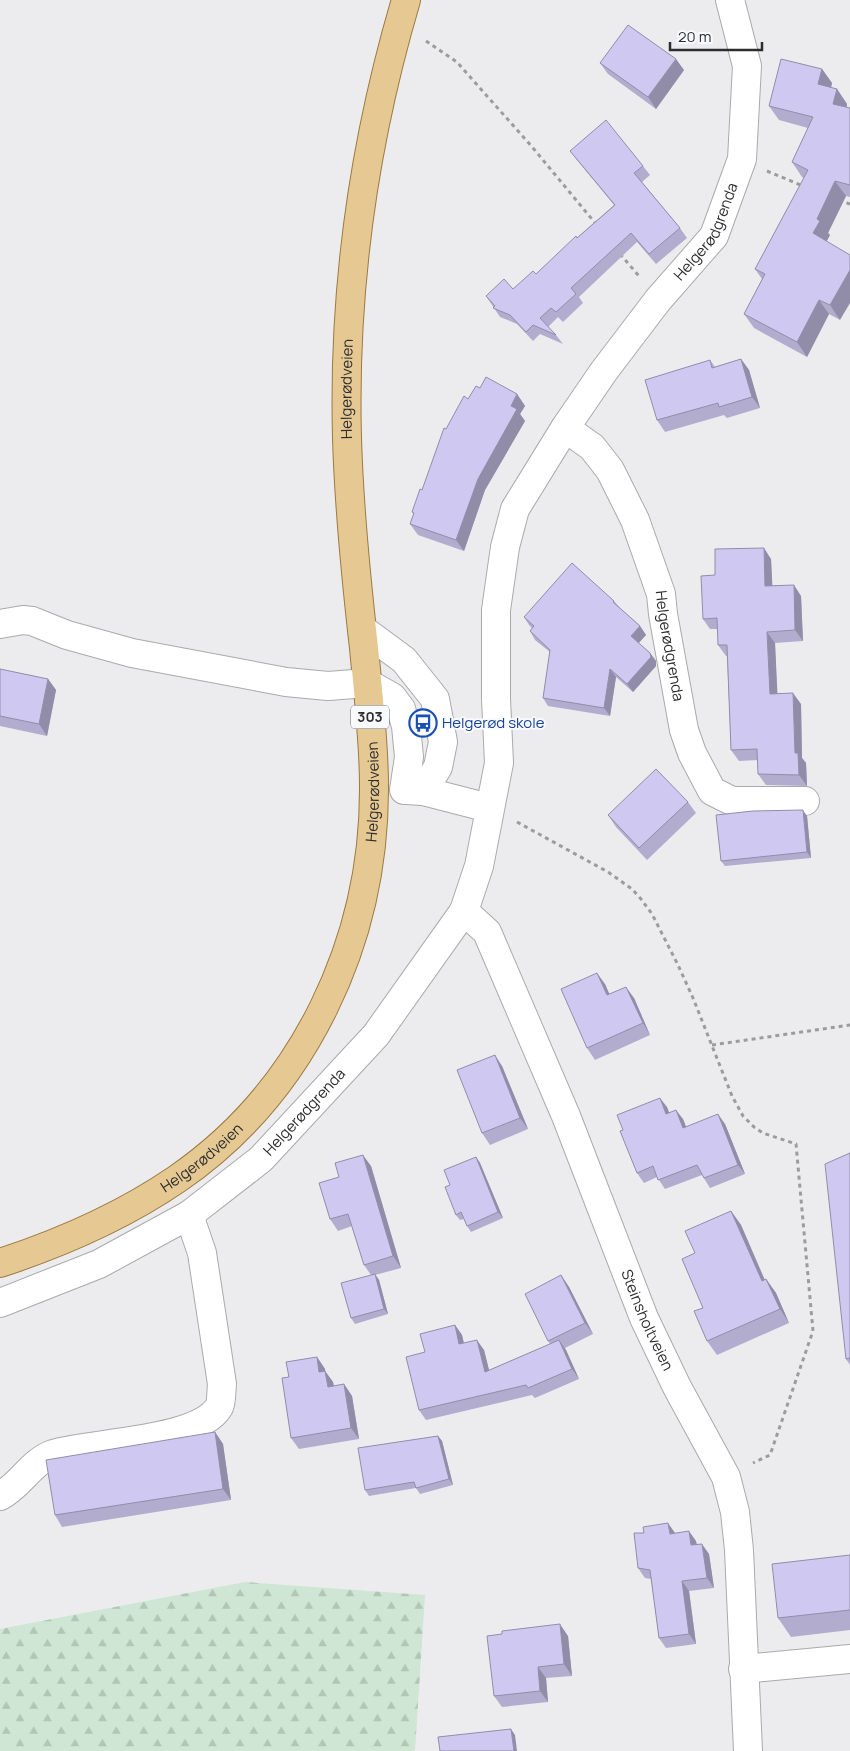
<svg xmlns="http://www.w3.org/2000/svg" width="850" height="1751" viewBox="0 0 850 1751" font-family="Manrope,sans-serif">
  <defs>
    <pattern id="forest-firs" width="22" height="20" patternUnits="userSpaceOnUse" patternTransform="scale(1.25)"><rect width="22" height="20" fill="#cee6d3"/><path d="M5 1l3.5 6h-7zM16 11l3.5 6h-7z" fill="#b1c6b5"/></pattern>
  </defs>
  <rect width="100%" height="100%" fill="#ececef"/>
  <path fill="url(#forest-firs)" d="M 245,1582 L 425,1595 L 415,1751 L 0,1751 L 0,1629 Z"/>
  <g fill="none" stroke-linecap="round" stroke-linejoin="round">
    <g stroke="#aaaaad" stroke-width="30">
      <g id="minor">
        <path id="s1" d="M 565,428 L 592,447 L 610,470 L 635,520 L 661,594 L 663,614 L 684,730 L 692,753 L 712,791 L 732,801 L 805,801"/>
        <path d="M 0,624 L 23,620 L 32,621 L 67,635 L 132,653 L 286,682 L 328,686 L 367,683 L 392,697 L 401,709 L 406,726 L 409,757 L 404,790"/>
        <path d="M 362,629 L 404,660 L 435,699 L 443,742 L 438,767 L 423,791"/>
        <path d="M 406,790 L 423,791 L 489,808"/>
        <path id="s2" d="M 464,911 L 487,932 L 566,1116 L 644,1318 L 677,1387 L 726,1477 L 735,1512 L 739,1550 L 748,1751"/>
        <path id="s3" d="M 0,1303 L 99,1264 L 189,1215 L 261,1159 L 376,1035 L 464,911 L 479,866 L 499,763 L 496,699 L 496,610 L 505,547 L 515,509 L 565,428 L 604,371 L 658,300 L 714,236 L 742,159 L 747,66 L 730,0"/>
        <path d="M 0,1496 C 20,1486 31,1462 53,1454 C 91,1442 198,1442 219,1407 C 222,1401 221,1391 222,1384 L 202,1253 L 189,1215"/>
        <path d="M 743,1669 L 850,1659"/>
      </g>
    </g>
    <g stroke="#9b7a40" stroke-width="30">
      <g id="major">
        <path id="s4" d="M 0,1263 C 61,1243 123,1216 177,1179 C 305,1091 375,940 374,786 C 374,740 368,693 364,648 C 356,578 349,508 347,438 C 343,290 364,142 406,0"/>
      </g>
    </g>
    <g stroke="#9c9c9e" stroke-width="3" stroke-dasharray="4 4" stroke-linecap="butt">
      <path d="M 426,41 L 457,62 L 533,148 L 596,224"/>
      <path d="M 767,171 L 803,186"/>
      <path d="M 839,200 L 850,204"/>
      <path d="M 620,254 L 639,276"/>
      <path d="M 517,822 L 608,872 L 632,889 L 641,899 L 652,914 L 678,965 L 693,998 L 732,1096 L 743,1116 L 754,1127 L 763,1133 L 796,1144 L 813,1331 L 770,1455 L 753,1463"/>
      <path d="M 712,1045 L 850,1025"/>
    </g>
    <use href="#minor" stroke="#fff" stroke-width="28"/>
    <use href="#major" stroke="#e6c892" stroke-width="28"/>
  </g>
  <g fill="#b2adcf">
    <path d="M 600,63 L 684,70 L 656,109 L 608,74 Z"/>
    <path d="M 822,69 L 832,83 L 831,88 L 837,89 L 847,104 L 847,107 L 850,108 L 850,197 L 846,196 L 828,233 L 830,235 L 826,242 L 840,320 L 829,314 L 807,357 L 754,328 L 744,314 L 762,279 L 755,269 L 804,178 L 802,177 L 792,162 L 808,128 L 779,120 L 769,106 Z"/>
    <path d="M 570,151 L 643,166 L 650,175 L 642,182 L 680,228 L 687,238 L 656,264 L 637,242 L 579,297 L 583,303 L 563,322 L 558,317 L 548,327 L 556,335 L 563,344 L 540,334 L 533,341 L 517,324 L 500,317 L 486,296 L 513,289 L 536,274 L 614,205 L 577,160 Z"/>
    <path d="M 741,359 L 749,370 L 760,408 L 727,418 L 724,415 L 665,432 L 657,420 L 710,360 L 715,367 Z"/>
    <path d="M 480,388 L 517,394 L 525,406 L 520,414 L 525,421 L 485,490 L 464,551 L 418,535 L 410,524 L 414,514 L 412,512 L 422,490 L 446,429 Z"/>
    <path d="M 771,559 L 772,586 L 801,596 L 803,641 L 775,643 L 777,694 L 801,704 L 802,758 L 806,763 L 807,786 L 766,785 L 758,774 L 758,760 L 739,761 L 731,750 L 727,656 L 726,656 L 718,645 L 718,629 L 710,629 L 703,619 L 715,575 Z"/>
    <path d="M 614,601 L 620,608 L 640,626 L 646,635 L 638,643 L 650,653 L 656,661 L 656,666 L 633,692 L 616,677 L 610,716 L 548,706 L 543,698 L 550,652 L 535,640 L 530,631 L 532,628 L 529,625 L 524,617 Z"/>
    <path d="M 0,669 L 48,679 L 56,690 L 47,736 L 0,726 Z"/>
    <path d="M 688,802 L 696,813 L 647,860 L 616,827 L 608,815 Z"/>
    <path d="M 807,816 L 811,858 L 725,866 L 721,861 Z"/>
    <path d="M 605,984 L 609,994 L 634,998 L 650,1035 L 595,1060 L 587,1048 Z"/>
    <path d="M 502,1066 L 528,1129 L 490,1145 L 482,1133 Z"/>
    <path d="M 667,1107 L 669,1113 L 683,1119 L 686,1127 L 725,1124 L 745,1174 L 710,1188 L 702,1175 L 665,1189 L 657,1177 L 644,1183 L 637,1173 Z"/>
    <path d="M 850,1153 L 850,1365 L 846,1359 Z"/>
    <path d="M 476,1157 L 480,1163 L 503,1218 L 471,1232 L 467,1226 L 464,1219 L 460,1220 L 456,1215 L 450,1185 Z"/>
    <path d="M 371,1166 L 401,1268 L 375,1275 L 379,1280 L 388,1314 L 355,1324 L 351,1318 L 371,1275 L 364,1265 L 352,1226 L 338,1231 L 330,1219 L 339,1177 Z"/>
    <path d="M 731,1211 L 741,1225 L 765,1280 L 766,1279 L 776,1293 L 789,1323 L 717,1355 L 707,1341 L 695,1253 Z"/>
    <path d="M 561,1275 L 569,1287 L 593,1334 L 565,1348 L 579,1379 L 535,1398 L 532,1395 L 426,1420 L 419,1410 L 425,1352 L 455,1325 L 462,1335 L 464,1343 L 484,1350 L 489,1370 L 550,1344 L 548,1341 Z"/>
    <path d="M 317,1357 L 325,1369 L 325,1371 L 333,1382 L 334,1386 L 344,1384 L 352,1396 L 359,1439 L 299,1449 L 291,1438 L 289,1377 Z"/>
    <path d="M 215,1432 L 223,1444 L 231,1500 L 62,1527 L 55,1515 Z"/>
    <path d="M 438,1436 L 442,1441 L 453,1485 L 420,1494 L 416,1488 L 369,1496 L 365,1490 Z"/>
    <path d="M 675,1533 L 696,1541 L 697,1545 L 709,1554 L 714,1588 L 689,1591 L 696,1644 L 666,1648 L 659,1638 L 651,1579 L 645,1578 L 638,1568 Z"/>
    <path d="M 850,1555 L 850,1630 L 791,1637 L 778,1618 Z"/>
    <path d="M 568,1636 L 572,1676 L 546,1678 L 548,1702 L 502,1707 L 494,1696 Z"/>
  </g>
  <g fill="#918da9">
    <path d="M 676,59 L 684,70 L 656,109 L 648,97 Z"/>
    <path d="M 822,69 L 832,83 L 828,99 L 818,84 Z"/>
    <path d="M 837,89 L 847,104 L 844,119 L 833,104 Z"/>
    <path d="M 835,181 L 846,196 L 828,233 L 830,235 L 823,248 L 813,233 L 817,219 Z"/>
    <path d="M 850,270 L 850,303 L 840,320 L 830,305 Z"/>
    <path d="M 819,300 L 829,314 L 807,357 L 797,342 Z"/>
    <path d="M 741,359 L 749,370 L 760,408 L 752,397 Z"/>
    <path d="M 517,394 L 525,406 L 520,414 L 525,421 L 485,490 L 464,551 L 456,540 L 478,479 L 511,406 Z"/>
    <path d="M 764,548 L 771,559 L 773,597 L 765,586 Z"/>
    <path d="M 794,585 L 801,596 L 803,641 L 795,630 Z"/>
    <path d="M 640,626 L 646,635 L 637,645 L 631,636 Z"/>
    <path d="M 767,632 L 775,643 L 778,705 L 770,694 Z"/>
    <path d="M 650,653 L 656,661 L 656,666 L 633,692 L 627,684 Z"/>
    <path d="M 610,669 L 616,677 L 610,716 L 604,708 Z"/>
    <path d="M 48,679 L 56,690 L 47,736 L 39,724 Z"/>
    <path d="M 793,693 L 801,704 L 802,758 L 806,763 L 807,786 L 799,775 L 795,753 Z"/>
    <path d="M 803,810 L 807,816 L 811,858 L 807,852 Z"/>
    <path d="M 597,973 L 605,984 L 615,1007 L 607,995 Z"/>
    <path d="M 626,987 L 634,998 L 650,1035 L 643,1023 Z"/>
    <path d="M 495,1055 L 502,1066 L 528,1129 L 520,1118 Z"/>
    <path d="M 660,1098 L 667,1107 L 673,1123 L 666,1114 Z"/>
    <path d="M 676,1110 L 683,1119 L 690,1137 L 683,1128 Z"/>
    <path d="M 718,1114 L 725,1124 L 745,1174 L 738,1165 Z"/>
    <path d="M 363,1155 L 371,1166 L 401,1268 L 393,1256 Z"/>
    <path d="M 476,1157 L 480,1163 L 503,1218 L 498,1212 Z"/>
    <path d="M 731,1211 L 741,1225 L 771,1295 L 762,1281 Z"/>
    <path d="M 375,1274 L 379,1280 L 388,1314 L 384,1309 Z"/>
    <path d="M 561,1275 L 569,1287 L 593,1334 L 585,1323 Z"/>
    <path d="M 766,1279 L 776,1293 L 789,1323 L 780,1309 Z"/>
    <path d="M 455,1325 L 462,1335 L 466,1354 L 459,1344 Z"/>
    <path d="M 477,1340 L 484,1350 L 492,1382 L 485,1372 Z"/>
    <path d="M 559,1340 L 566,1350 L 579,1379 L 572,1369 Z"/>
    <path d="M 317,1357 L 325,1369 L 327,1383 L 319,1372 Z"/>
    <path d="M 325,1371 L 333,1382 L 336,1398 L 328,1387 Z"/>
    <path d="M 344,1384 L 352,1396 L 359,1439 L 351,1428 Z"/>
    <path d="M 215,1432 L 223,1444 L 231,1500 L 223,1489 Z"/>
    <path d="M 438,1436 L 442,1441 L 453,1485 L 449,1479 Z"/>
    <path d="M 668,1523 L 675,1533 L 670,1534 Z"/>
    <path d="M 689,1531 L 696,1541 L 698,1555 L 691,1545 Z"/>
    <path d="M 702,1544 L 709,1554 L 714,1588 L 707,1578 Z"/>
    <path d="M 682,1581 L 689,1591 L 696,1644 L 689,1634 Z"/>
    <path d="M 560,1624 L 568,1636 L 572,1676 L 564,1664 Z"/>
    <path d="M 538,1667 L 546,1678 L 548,1702 L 540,1691 Z"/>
    <path d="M 511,1729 L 515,1735 L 517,1751 L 514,1751 Z"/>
  </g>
  <g fill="#cfc9f1" stroke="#918da9">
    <path d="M 628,25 L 676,59 L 648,97 L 600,63 Z"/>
    <path d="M 781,59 L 822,69 L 818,84 L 837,89 L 833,104 L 850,108 L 850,185 L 835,181 L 817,219 L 820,221 L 813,233 L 850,255 L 850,270 L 830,305 L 819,300 L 797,342 L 744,314 L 765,274 L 755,269 L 808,170 L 792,162 L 813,117 L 769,106 Z"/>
    <path d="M 606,120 L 643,166 L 634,173 L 680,228 L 649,254 L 631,233 L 571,288 L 576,294 L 556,312 L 551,308 L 540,318 L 556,335 L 533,325 L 526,332 L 510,315 L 493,308 L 495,306 L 486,296 L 504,279 L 513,289 L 533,271 L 536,274 L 576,236 L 577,238 L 615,205 L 570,151 Z"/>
    <path d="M 741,359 L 752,397 L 719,407 L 718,403 L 657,420 L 645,380 L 710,360 L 712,368 Z"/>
    <path d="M 486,377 L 517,394 L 511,406 L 517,409 L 478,479 L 456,540 L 410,524 L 414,513 L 412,512 L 420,489 L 422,490 L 444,428 L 446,429 L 464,396 L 468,399 L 476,386 L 480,388 Z"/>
    <path d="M 764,548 L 765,586 L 794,585 L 795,630 L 767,632 L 770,694 L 793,693 L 795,753 L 798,753 L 799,775 L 758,774 L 757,749 L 731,750 L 727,645 L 718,645 L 717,618 L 703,619 L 701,576 L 715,575 L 715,549 Z"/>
    <path d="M 572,563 L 614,601 L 613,602 L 640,626 L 631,636 L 650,653 L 651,657 L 627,684 L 610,669 L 604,708 L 543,698 L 550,650 L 530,631 L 534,626 L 524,617 Z"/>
    <path d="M 0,669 L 48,679 L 39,724 L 0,716 Z"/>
    <path d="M 656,769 L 688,802 L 639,848 L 608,815 Z"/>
    <path d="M 803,810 L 807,852 L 721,861 L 716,815 L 753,811 Z"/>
    <path d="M 597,973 L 607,995 L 626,987 L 643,1023 L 587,1048 L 561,989 Z"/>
    <path d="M 495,1055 L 520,1118 L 482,1133 L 457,1070 Z"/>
    <path d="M 660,1098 L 666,1114 L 676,1110 L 683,1128 L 718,1114 L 738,1165 L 704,1178 L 697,1165 L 658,1180 L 653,1166 L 637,1173 L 620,1131 L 623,1130 L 617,1115 Z"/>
    <path d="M 850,1153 L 850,1358 L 846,1359 L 825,1164 Z"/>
    <path d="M 363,1155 L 393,1256 L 364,1265 L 348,1214 L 330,1219 L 319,1183 L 339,1177 L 335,1163 Z"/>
    <path d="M 476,1157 L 498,1212 L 467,1226 L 461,1212 L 456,1215 L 445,1187 L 450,1185 L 444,1170 Z"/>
    <path d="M 731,1211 L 762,1281 L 766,1279 L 780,1309 L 707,1341 L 694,1311 L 703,1308 L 682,1259 L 695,1253 L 685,1231 Z"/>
    <path d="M 375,1274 L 384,1309 L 351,1318 L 341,1283 Z"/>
    <path d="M 561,1275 L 585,1323 L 548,1341 L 525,1294 Z"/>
    <path d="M 455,1325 L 459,1344 L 477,1340 L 485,1372 L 559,1340 L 572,1369 L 528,1388 L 526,1385 L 419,1410 L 406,1357 L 425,1352 L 420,1334 Z"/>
    <path d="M 317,1357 L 319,1372 L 325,1371 L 328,1387 L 344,1384 L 351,1428 L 291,1438 L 282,1378 L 289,1377 L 286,1362 Z"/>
    <path d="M 215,1432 L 223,1489 L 55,1515 L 46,1460 Z"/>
    <path d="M 438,1436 L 449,1479 L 416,1488 L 414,1482 L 365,1490 L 358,1448 Z"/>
    <path d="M 668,1523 L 670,1534 L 689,1531 L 691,1545 L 702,1544 L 707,1578 L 682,1581 L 689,1634 L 659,1638 L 650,1570 L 638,1568 L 634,1533 L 644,1533 L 643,1527 Z"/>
    <path d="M 850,1555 L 850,1610 L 778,1618 L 772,1564 Z"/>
    <path d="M 560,1624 L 564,1664 L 538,1667 L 540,1691 L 494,1696 L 487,1636 L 502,1634 L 502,1631 Z"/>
    <path d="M 511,1729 L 514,1751 L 440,1751 L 438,1737 Z"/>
  </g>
  <defs>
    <g id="bus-ring" transform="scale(1.4375)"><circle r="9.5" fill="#f9fafd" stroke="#1a4fb4" stroke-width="1.5"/><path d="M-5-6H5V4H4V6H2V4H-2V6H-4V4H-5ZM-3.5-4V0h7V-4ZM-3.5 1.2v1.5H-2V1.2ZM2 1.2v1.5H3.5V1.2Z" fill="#1a4fb4"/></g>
  </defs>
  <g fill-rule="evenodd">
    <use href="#bus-ring" x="423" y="723"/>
  </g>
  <g text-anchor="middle" stroke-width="4" stroke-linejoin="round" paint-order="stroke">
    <rect fill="#f9fafd" stroke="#6a6a6c" stroke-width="1" x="351" y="705.5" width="38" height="23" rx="4"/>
    <g font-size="14" font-weight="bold" fill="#2d2d2e">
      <text x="370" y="722">303</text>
    </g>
    <g font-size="15" fill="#2d2d2e" stroke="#f9fafd">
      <text dy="5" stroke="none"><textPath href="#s3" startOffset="1368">Helgerødgrenda</textPath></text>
      <text dy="5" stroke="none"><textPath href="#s4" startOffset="1052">Helgerødveien</textPath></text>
      <text dy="5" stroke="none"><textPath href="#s1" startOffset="249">Helgerødgrenda</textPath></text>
      <text dy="5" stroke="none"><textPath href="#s4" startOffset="648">Helgerødveien</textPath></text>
      <text dy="5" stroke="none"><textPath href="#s3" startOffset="364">Helgerødgrenda</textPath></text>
      <text dy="5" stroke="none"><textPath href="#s4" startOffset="229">Helgerødveien</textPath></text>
      <text dy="5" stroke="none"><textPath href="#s2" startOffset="451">Steinsholtveien</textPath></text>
    </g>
    <g font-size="15" fill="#164399" stroke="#f9fafd" text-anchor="start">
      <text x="442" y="728">Helgerød skole</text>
    </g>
  </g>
  <path d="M670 42v8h92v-8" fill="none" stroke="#2d2d2e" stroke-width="2.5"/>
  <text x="678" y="42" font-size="15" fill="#2d2d2e" stroke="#f9fafd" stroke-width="4" paint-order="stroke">20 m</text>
</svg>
